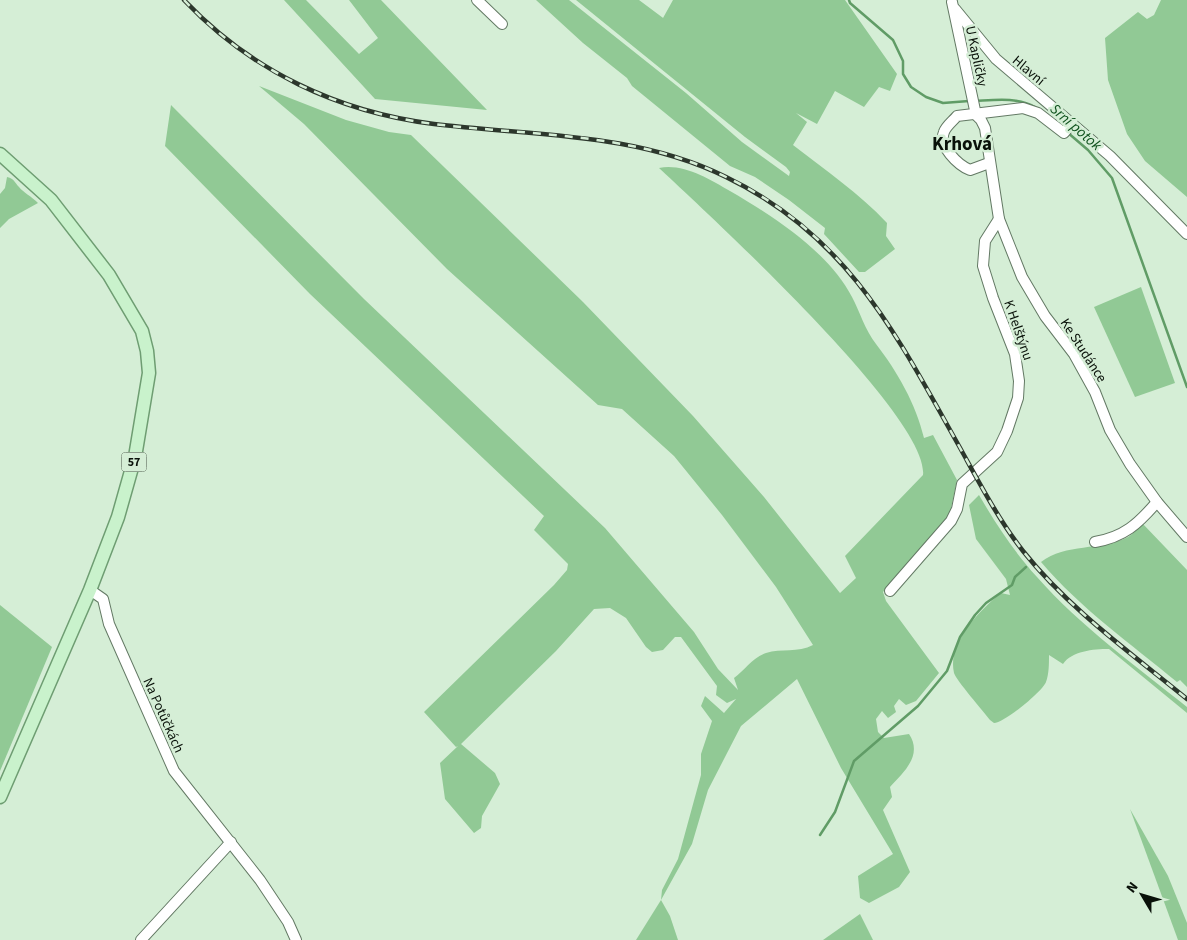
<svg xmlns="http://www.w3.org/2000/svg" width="1187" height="940" viewBox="0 0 1187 940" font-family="'Source Sans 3',sans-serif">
  <rect width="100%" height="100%" fill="#d5eed6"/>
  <g fill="#91c995">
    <path d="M 284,0 L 306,0 L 359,54 L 378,38 L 349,0 L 381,0 L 487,110 L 375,99 Z"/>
    <path d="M 536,0 L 569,0 L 686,93 L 742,142 L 789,176 L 790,172 L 786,167 L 745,137 L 576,0 L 639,0 L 698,44 L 663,18 L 673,0 L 845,0 L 897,74 L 890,91 L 879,87 L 864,107 L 835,91 L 817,124 L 796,113 L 807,122 L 793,145 C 825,170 859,193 887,223 L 886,236 L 895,249 L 865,272 L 859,272 L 824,234 L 825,228 L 789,200 L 755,177 L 730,166 L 632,86 L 627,78 L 583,43 Z"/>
    <path d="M 1161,0 L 1187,0 L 1187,197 L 1145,161 L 1127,134 L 1108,80 L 1105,38 L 1138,12 L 1147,19 L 1154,15 Z"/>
    <path d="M 259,86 L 346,120 L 389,132 L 411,135 L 583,302 L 693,416 L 764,497 L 840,593 L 856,578 L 845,556 L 923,475 C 930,417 707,213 659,168 C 683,163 709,179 730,191 C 773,216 828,251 852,297 C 860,312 865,330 876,344 C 897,371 916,404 924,438 L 933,435 L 957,480 L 950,513 L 939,530 L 883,592 L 886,601 L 939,673 L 916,701 L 906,705 L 899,699 L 894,706 L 896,712 L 888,718 L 882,711 L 876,719 L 878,732 L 884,738 L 909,734 C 923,755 904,772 890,787 L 892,797 L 883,810 L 910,872 L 899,887 L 869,903 L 860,898 L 858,876 L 893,854 L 841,768 L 797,679 L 741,726 L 708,790 L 692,844 L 661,900 L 670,916 L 678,940 L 636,940 L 661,900 L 662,890 L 678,859 L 701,775 L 701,754 L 712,721 L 701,706 L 705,696 L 724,713 L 736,699 L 727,703 L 716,695 L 717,686 L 681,637 L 675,637 L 663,650 L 652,652 L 646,647 L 626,618 L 610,608 L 594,609 L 556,651 L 461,744 L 495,773 L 500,784 L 482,816 L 481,828 L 474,833 L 445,799 L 440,763 L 458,746 L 456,747 L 424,712 L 554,585 L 567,570 L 568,564 L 534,530 L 544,516 L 310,294 L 165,146 L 171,105 L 364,299 L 605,528 L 694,632 L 718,669 L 738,690 L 734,678 C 745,670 752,658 766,653 C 781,648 798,653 813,645 L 776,587 L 722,515 L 674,456 L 622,409 L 598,405 L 447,269 L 304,124 Z"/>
    <path d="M 7,177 C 15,179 14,182 19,187 C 23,192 32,197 38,203 L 9,219 L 0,228 L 0,194 L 5,188 Z"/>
    <path d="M 1141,287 L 1175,383 L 1135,397 L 1094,307 Z"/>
    <path d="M 979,495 C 996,524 1014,552 1037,577 C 1080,626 1136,666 1187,707 L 1187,713 L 1109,649 C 1093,649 1072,651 1063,664 L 1049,655 C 1049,664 1049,674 1046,682 C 1042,692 1004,723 994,723 L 990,720 C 984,712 956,680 954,673 C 947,643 979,611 1001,593 L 1010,595 L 1006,579 L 976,539 L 969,505 Z"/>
    <path d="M 1142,523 L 1187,570 L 1187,687 L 1180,680 L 1177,682 C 1131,644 1080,608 1041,562 C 1066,543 1100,551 1128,537 C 1133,534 1138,528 1142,523 Z"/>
    <path d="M 0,605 L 52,647 L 0,771 Z"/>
    <path d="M 1130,809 L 1168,876 L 1187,923 L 1187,940 L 1178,940 Z"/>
    <path d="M 860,914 L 873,940 L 823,940 Z"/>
  </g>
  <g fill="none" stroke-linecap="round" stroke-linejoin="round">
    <g stroke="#609c66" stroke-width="2.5">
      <path d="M 849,0 L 850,3 L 893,40 L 903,61 L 903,74 L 911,87 L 926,97 L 943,103 L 969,101"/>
      <path d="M 975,101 C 995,100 1017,97 1035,107"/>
      <path d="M 1067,132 L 1088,150 L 1112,178 L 1187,387"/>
      <path d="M 820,835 L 835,812 L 854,761 L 918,706 L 947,671 L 960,637 L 975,615 L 986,603 L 1012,585 L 1015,577 L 1026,567"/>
    </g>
    <g stroke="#637964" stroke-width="12">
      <g id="minor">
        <path d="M 477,0 L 502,24"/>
        <path d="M 952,2 L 976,115 L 981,120 L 985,128 L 999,219 L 1022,277 L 1045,316 L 1074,354 L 1095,392 L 1110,430 L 1130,464 L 1157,502 L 1187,537"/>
        <path d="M 955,9 L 996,59 L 1110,156 L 1187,234"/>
        <path d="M 989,163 L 970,170 C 958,165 938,146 944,132 C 946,126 953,121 957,116 L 1023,108 L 1038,113 L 1064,133 L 1072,123"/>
        <path d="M 1095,542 C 1124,537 1138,524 1157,502"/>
        <path d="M 90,590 L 103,599 L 109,624 L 174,771 L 260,880 L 288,922 L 296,940"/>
        <path d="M 890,591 L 951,521 L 957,509 L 962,484 L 997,452 L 1007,431 L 1018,398 L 1019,381 L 1015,354 L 993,298 L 983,266 L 985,241 L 999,219"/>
        <path d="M 141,940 L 231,842"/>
      </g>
    </g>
    <g stroke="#6e9d72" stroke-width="15">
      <path id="major" d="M 0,154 L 51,200 L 109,275 L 142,331 L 147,351 L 149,373 L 135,457 L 118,517 L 90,590 L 0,797"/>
    </g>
    <use href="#minor" stroke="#fff" stroke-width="10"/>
    <use href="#major" stroke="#c9f2cc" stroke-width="12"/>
    <g stroke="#2c372c" stroke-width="4.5">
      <path id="rail" d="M 184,0 C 251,71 338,112 434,124 C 533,136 635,132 726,177 C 848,236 896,334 959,446 C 979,482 998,519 1023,551 C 1069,609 1131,653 1187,699"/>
    </g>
    <use href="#rail" stroke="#d5eed6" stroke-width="2.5" stroke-dasharray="8" stroke-linecap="butt"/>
  </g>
  <g text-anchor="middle" stroke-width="5" stroke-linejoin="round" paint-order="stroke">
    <rect fill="#d5eed6" stroke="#465346" stroke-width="1" x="121.5" y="452.5" width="25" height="19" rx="4"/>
    <g font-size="12" font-weight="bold" fill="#091109">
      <text x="134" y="466">57</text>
    </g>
    <g font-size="14" fill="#091109" stroke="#d5eed6">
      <text transform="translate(977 56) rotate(78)" y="5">U Kapličky</text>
      <text transform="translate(1029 70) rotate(40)" y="5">Hlavní</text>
      <text transform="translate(1019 330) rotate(71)" y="5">K Helštýnu</text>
      <text transform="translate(1084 350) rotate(57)" y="5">Ke Studánce</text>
      <text transform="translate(164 715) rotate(66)" y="5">Na Potůčkách</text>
    </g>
    <g font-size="15" font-style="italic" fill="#10521e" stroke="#d5eed6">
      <text transform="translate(1076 127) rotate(41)" y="5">Srní potok</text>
    </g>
    <g font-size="19" font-weight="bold" fill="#091109" stroke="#d5eed6">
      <text x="962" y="150">Krhová</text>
    </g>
  </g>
  <g transform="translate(1142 895) rotate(308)" stroke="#d5eed6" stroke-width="4" paint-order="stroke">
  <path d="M0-4L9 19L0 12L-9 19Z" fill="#091109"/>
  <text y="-8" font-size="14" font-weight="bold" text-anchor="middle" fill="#091109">N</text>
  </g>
</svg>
